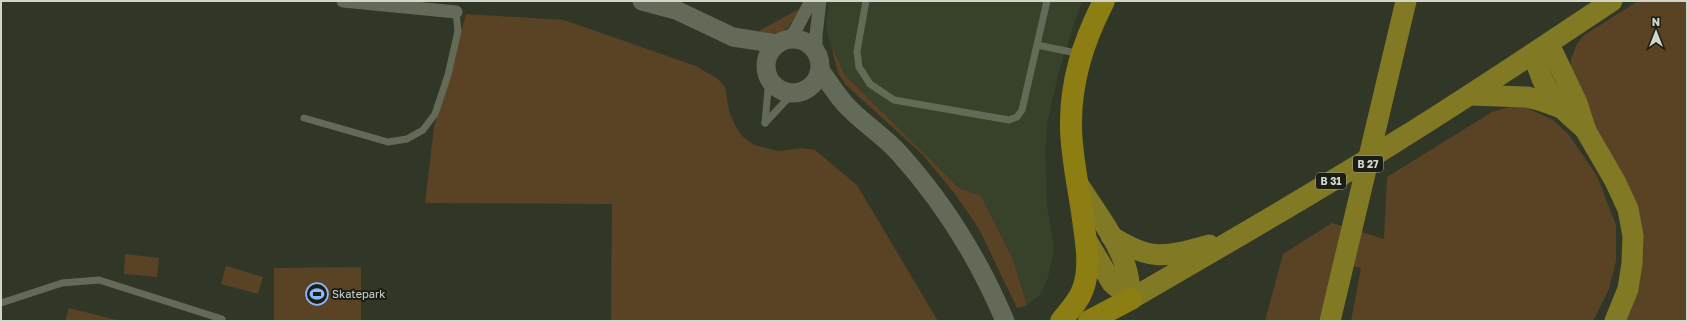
<svg xmlns="http://www.w3.org/2000/svg" width="1688" height="322" viewBox="0 0 1688 322" font-family="'Golos Text',sans-serif">
  <rect width="100%" height="100%" fill="#313726"/>
  <path fill="#384129" d="M 829,1 L 1083,1 L 1077,14 L 1058,75 L 1048,119 L 1045,150 L 1047,204 L 1054,249 L 1048,278 L 1040,295 L 1027,305 L 1013,259 L 981,196 L 959,188 L 845,75 L 831,45 L 826,27 Z"/>
  <g fill="#5a4224">
    <path d="M 1638,1 L 1687,1 L 1687,321 L 1626,321 L 1631,310 L 1640,283 L 1633,198 L 1589,114 L 1571,70 L 1571,59 L 1577,44 L 1583,36 Z"/>
    <path d="M 799,9 C 791,27 781,40 759,31 Z"/>
    <path d="M 466,14 L 564,20 L 696,66 L 718,79 L 725,87 L 729,111 L 736,127 L 742,136 L 754,145 L 778,151 L 803,148 L 815,150 L 857,185 L 938,321 L 611,321 L 612,204 L 425,203 L 434,127 Z"/>
    <path d="M 831,45 L 845,75 L 959,188 L 981,196 L 1013,259 L 1027,305 L 1017,308 L 979,229 L 955,194 L 923,155 L 846,85 L 838,73 Z"/>
    <path d="M 1523,106 L 1553,120 L 1569,135 L 1597,176 L 1616,225 L 1616,261 L 1609,289 L 1593,321 L 1351,321 L 1361,268 L 1335,262 L 1319,321 L 1265,321 L 1283,254 L 1332,223 L 1384,239 L 1387,177 L 1492,112 L 1509,107 Z"/>
    <path d="M 125,254 L 159,258 L 157,277 L 124,274 Z"/>
    <path d="M 226,266 L 263,277 L 258,294 L 221,284 Z"/>
    <path d="M 361,267 L 361,321 L 274,321 L 274,268 Z"/>
    <path d="M 69,308 L 121,321 L 65,321 Z"/>
  </g>
  <g fill="none" stroke-linecap="round" stroke-linejoin="round">
    <g stroke="#636b58" stroke-width="7">
      <path d="M 866,1 L 857,51 L 859,67 L 870,84 L 894,100 L 1009,120 L 1017,117 L 1022,110 L 1047,1"/>
      <path d="M 1037,45 L 1081,54"/>
      <path d="M 304,118 L 388,142 L 407,139 L 423,130 L 435,114 L 448,75 L 458,31 L 456,12"/>
      <path d="M 765,123 L 769,78"/>
      <path d="M 765,123 L 792,94"/>
      <path d="M 1,303 L 62,283 L 99,280 L 222,319"/>
    </g>
    <g stroke="#636b58" stroke-width="13">
      <path d="M 343,1 L 456,12"/>
      <path d="M 786,40 L 795,31 L 811,1"/>
      <path d="M 816,51 L 816,35 L 820,1"/>
    </g>
    <g stroke="#636b58" stroke-width="19">
      <path d="M 642,1 L 676,10 L 733,37 L 777,44"/>
      <circle cx="793" cy="66" r="27"/>
      <path d="M 820,70 C 828,81 836,94 845,104 C 861,122 883,135 899,153 C 945,204 978,257 1005,321"/>
    </g>
    <g stroke="#827924" stroke-width="21">
      <path d="M 1549,44 L 1577,103 L 1586,131 L 1615,181 L 1628,209 L 1633,236 L 1632,263 L 1628,289 L 1615,321"/>
      <path d="M 1534,53 C 1543,93 1556,104 1586,130"/>
      <path d="M 1470,95 L 1527,97 L 1539,100 L 1561,108"/>
      <path d="M 1078,184 C 1094,209 1118,240 1126,268 C 1129,277 1130,289 1131,299"/>
      <path d="M 1111,236 C 1151,262 1166,257 1209,245"/>
      <path d="M 1086,239 L 1112,283 L 1131,299"/>
      <path d="M 1131,299 C 1220,247 1310,196 1397,141 C 1470,96 1541,48 1612,1"/>
      <path d="M 1330,321 L 1406,1"/>
    </g>
    <g stroke="#8c7e13" stroke-width="22">
      <path d="M 1061,321 C 1069,311 1079,301 1083,289 C 1091,267 1086,242 1083,219 C 1079,189 1072,160 1071,129 C 1070,82 1083,42 1104,1"/>
      <path d="M 1089,321 L 1131,299"/>
    </g>
  </g>
  <defs>
    <g id="stadium-ring" transform="scale(1.15)"><circle r="9.5" fill="#1a1e16" stroke="#8cb9fc" stroke-width="1.5"/><path d="M0-5a6.5 5 0 1 0 0 10a6.5 5 0 1 0 0-10ZM-3.5-1.8h7v3.6h-7Z" fill="#8cb9fc"/></g>
  </defs>
  <g fill-rule="evenodd">
    <use href="#stadium-ring" x="317" y="294"/>
  </g>
  <g text-anchor="middle" stroke-width="4" stroke-linejoin="round" paint-order="stroke">
    <g fill="#1a1e16" stroke="#9a9e94" stroke-width="1">
      <rect x="1353" y="156" width="30" height="16" rx="3"/>
      <rect x="1316" y="173" width="30" height="16" rx="3"/>
    </g>
    <g font-size="10" font-weight="bold" fill="#d1d5ca">
      <text x="1368" y="168">B 27</text>
      <text x="1331" y="185">B 31</text>
    </g>
    <g font-size="11" fill="#d1d5ca" stroke="#1a1e16" text-anchor="start">
      <text x="332" y="298">Skatepark</text>
    </g>
  </g>
  <rect width="1688" height="322" fill="none" stroke="#d1d5ca" stroke-width="4"/>
  <g transform="translate(1656 32)" stroke="#1a1e16" stroke-width="3" paint-order="stroke">
  <path d="M0-3L7 15L0 10L-7 15Z" fill="#d1d5ca"/>
  <text y="-6" font-size="11" font-weight="bold" text-anchor="middle" fill="#d1d5ca">N</text>
  </g>
</svg>
